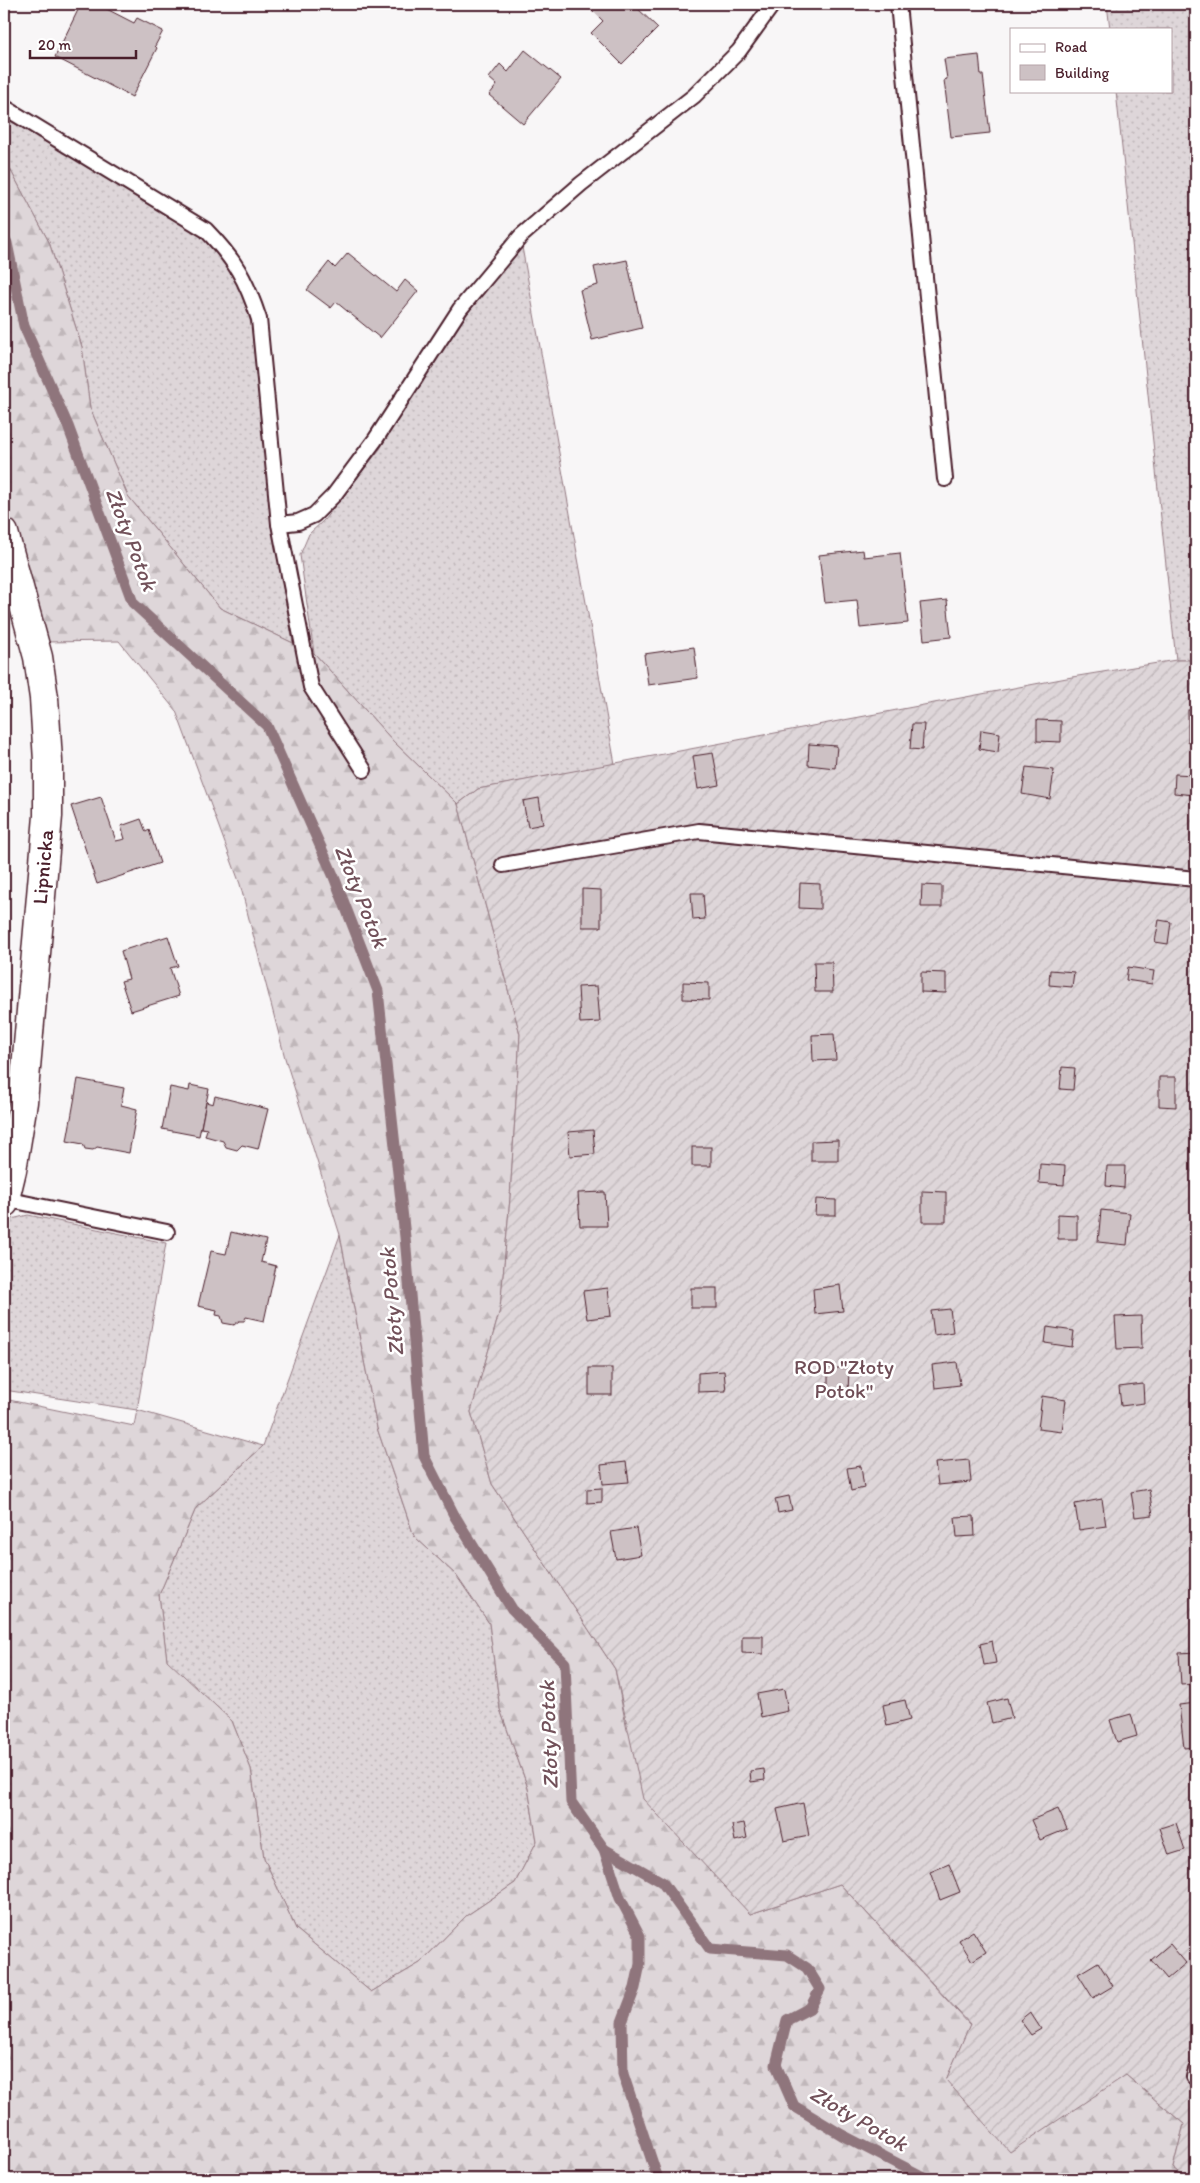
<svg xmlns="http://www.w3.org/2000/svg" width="1200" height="2183" viewBox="0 0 1200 2183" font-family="Itim,sans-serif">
  <defs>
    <pattern id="grass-dots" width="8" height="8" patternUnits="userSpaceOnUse" patternTransform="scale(1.25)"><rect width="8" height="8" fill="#ded6d9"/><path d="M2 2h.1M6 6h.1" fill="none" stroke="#c0b7ba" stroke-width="1.8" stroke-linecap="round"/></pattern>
    <pattern id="forest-firs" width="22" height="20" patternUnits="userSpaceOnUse" patternTransform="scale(1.25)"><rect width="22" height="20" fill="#ded6d9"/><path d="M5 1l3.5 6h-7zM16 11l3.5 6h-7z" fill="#c0b7ba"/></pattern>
    <pattern id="garden-furrows" width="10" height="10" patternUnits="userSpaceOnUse" patternTransform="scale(1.25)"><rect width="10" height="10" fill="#ded6d9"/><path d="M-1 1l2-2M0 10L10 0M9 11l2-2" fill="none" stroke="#c0b7ba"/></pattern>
  </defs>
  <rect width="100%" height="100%" fill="#f8f6f7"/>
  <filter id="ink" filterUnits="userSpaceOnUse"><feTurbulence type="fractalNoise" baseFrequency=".02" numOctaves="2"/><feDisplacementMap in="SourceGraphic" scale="10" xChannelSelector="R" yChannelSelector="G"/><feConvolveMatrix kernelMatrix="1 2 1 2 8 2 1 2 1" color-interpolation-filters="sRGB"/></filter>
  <g filter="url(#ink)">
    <g fill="url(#grass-dots)" stroke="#947a82">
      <path d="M 1107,4 L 1196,4 L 1196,660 L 1176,660 L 1116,91 L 1171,91 L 1171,29 L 1110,29 Z"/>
      <path d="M 4,117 L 199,234 L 219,251 L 243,292 L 256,344 L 274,536 L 293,643 L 220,608 L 128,496 L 90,408 L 82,347 L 49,242 L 4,158 Z"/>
      <path d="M 522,247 L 615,764 L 478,789 L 458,804 L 393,741 L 314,653 L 300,555 L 309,534 L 324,520 L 380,449 L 428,367 L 485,290 Z"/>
      <path d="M 28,1215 L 166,1243 L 137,1410 L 4,1390 L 4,1234 L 12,1219 Z"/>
      <path d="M 340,1235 L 377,1428 L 414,1536 L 456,1575 L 489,1623 L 500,1709 L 528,1788 L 537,1841 L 515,1883 L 466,1916 L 420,1963 L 371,1992 L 296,1929 L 264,1858 L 251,1769 L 232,1721 L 167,1661 L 159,1595 L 196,1508 L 263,1446 Z"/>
    </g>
    <path fill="url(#forest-firs)" stroke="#947a82" d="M 4,158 L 49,242 L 82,347 L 90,408 L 128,496 L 220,608 L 314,653 L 393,741 L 458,804 L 520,1034 L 510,1198 L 500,1310 L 471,1412 L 492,1484 L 615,1669 L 627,1730 L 750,1914 L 840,1884 L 970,2025 L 946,2080 L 1126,2075 L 1184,2124 L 1173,2168 L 1187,2179 L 4,2179 L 4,1399 L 134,1426 L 137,1410 L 263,1446 L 196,1508 L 159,1595 L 167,1660 L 232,1721 L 251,1769 L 264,1858 L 296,1929 L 371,1992 L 420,1963 L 466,1916 L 515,1883 L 537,1841 L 528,1788 L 500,1709 L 489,1623 L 456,1575 L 414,1536 L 377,1428 L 340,1235 L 285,1058 L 240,884 L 176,711 L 119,641 L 43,642 L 4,505 Z"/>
    <path fill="url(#garden-furrows)" stroke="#947a82" d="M 1176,660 L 1196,660 L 1196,2179 L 1187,2179 L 1173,2168 L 1184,2124 L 1126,2075 L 1010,2152 L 946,2080 L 970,2024 L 840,1884 L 750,1914 L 643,1799 L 615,1669 L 492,1484 L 471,1412 L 500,1310 L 510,1198 L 520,1034 L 458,804 L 478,789 L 1072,677 Z"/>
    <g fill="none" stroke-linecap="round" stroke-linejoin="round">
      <g stroke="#8f747b" stroke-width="11">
        <path d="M 4,237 L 7,243 L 24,326 L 68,426 L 133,603 L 267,726 L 334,877 L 378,991 L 405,1237 L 424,1456 L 454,1515 L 512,1609 L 565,1663 L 571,1802 L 604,1849 L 662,1882 L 710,1949 L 787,1955 L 807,1968 L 820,1989 L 810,2008 L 787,2020 L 776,2065 L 794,2106 L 842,2135 L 927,2179"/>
        <path d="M 604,1849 L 620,1898 L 640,1936 L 640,1964 L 635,1988 L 622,2022 L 623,2074 L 658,2179"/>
      </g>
    </g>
    <g fill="#cdc1c4" stroke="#4a1f2b">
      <path d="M 84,4 L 97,4 L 134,23 L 137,18 L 163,31 L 155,46 L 157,48 L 132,97 L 55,57 L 79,8 L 81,9 Z"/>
      <path d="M 592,4 L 633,4 L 658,28 L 622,64 L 591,33 L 603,21 L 589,7 Z"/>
      <path d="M 525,50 L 561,79 L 523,124 L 489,95 L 497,85 L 489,78 L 500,64 L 508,72 Z"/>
      <path d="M 979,55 L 981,75 L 983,75 L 990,133 L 951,137 L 944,80 L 947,79 L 944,59 Z"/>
      <path d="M 348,253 L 396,292 L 405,280 L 418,291 L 380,338 L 336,302 L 331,308 L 307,290 L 329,262 L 335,268 Z"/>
      <path d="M 627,260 L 642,328 L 592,340 L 580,290 L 598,285 L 594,267 Z"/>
      <path d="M 863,550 L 864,557 L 900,553 L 908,623 L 860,628 L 857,600 L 825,603 L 819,555 Z"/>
      <path d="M 947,600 L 951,637 L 924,640 L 920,603 Z"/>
      <path d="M 694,647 L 698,678 L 648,685 L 644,654 Z"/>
      <rect x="1188" y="710" width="8" height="32"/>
      <path d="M 1037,720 L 1061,721 L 1061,742 L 1037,741 Z"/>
      <path d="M 912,724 L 924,724 L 922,750 L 910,749 Z"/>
      <path d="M 981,730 L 1000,733 L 998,752 L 979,749 Z"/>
      <path d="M 809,744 L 837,746 L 835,768 L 808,765 Z"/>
      <path d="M 4,749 L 8,749 L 6,787 L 4,787 Z"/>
      <path d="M 713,753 L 719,785 L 698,789 L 693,756 Z"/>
      <path d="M 1026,767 L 1054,770 L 1050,799 L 1022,794 Z"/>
      <path d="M 1175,774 L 1195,775 L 1194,795 L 1174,793 Z"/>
      <path d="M 101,797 L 116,841 L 125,839 L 121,826 L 141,819 L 146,832 L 149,830 L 160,863 L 97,884 L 71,806 Z"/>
      <path d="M 539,798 L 543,824 L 528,827 L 523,801 Z"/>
      <path d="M 800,883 L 820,884 L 820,909 L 799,908 Z"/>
      <path d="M 922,885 L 942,886 L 942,907 L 921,907 Z"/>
      <path d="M 582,889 L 601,890 L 601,927 L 582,927 Z"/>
      <path d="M 691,893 L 703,893 L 705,919 L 693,920 Z"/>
      <path d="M 1159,920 L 1171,922 L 1168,944 L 1155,942 Z"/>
      <path d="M 168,936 L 178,966 L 170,968 L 179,996 L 131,1011 L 121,981 L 129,979 L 121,951 Z"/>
      <path d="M 814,962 L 832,962 L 833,992 L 815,992 Z"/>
      <path d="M 1128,967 L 1154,971 L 1152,984 L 1126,980 Z"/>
      <path d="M 1050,970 L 1074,972 L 1072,987 L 1049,985 Z"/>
      <path d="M 921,972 L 946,973 L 946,993 L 921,992 Z"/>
      <path d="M 683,982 L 709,983 L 709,1000 L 683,999 Z"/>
      <path d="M 597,986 L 600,1022 L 580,1023 L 578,987 Z"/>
      <path d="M 834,1034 L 836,1060 L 813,1061 L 812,1035 Z"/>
      <path d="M 1062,1067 L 1075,1068 L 1073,1090 L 1060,1089 Z"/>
      <path d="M 1159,1077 L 1176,1077 L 1176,1107 L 1159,1106 Z"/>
      <path d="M 78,1079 L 124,1088 L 121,1105 L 137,1109 L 129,1153 L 97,1147 L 93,1150 L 85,1149 L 83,1144 L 67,1141 Z"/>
      <path d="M 190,1085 L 209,1089 L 199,1136 L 162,1129 L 170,1087 L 189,1091 Z"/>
      <path d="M 215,1096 L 268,1109 L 258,1149 L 242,1145 L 237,1150 L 226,1147 L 223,1141 L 205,1136 L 207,1129 L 201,1128 L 206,1102 L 213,1104 Z"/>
      <path d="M 593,1130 L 595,1154 L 570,1156 L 568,1132 Z"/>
      <path d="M 838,1140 L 838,1161 L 811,1161 L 811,1141 Z"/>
      <rect x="692" y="1147" width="19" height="19"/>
      <path d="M 1040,1164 L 1065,1166 L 1064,1185 L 1039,1183 Z"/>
      <path d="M 1107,1166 L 1125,1166 L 1124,1188 L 1106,1186 Z"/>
      <path d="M 922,1191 L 946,1192 L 946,1222 L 922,1222 Z"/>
      <path d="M 605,1192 L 607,1226 L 580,1226 L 578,1193 Z"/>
      <path d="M 816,1199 L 836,1200 L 836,1215 L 815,1215 Z"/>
      <path d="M 1101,1210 L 1130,1213 L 1127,1245 L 1098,1242 Z"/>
      <path d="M 1058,1214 L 1077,1215 L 1077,1239 L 1058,1239 Z"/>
      <path d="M 231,1232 L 266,1240 L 261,1262 L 276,1266 L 264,1321 L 246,1317 L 244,1321 L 239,1321 L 234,1325 L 223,1323 L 221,1316 L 216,1315 L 217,1310 L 198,1306 L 211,1251 L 226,1254 Z"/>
      <path d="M 840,1285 L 843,1311 L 815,1314 L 813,1289 Z"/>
      <path d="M 608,1288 L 611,1316 L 587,1319 L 583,1291 Z"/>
      <rect x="691" y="1288" width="26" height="20"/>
      <path d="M 950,1309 L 953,1332 L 934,1335 L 931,1311 Z"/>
      <path d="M 1141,1316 L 1142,1348 L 1117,1349 L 1115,1317 Z"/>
      <path d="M 1047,1327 L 1074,1331 L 1072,1347 L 1045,1343 Z"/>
      <path d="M 957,1362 L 960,1385 L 935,1388 L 932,1365 Z"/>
      <rect x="589" y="1368" width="23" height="27"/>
      <path d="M 828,1368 L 849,1368 L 848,1394 L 828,1394 Z"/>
      <path d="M 724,1371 L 726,1391 L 698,1392 L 698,1373 Z"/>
      <path d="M 1143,1384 L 1144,1403 L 1121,1406 L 1119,1387 Z"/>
      <path d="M 1042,1396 L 1066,1400 L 1062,1432 L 1038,1429 Z"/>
      <path d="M 969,1460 L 971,1482 L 938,1485 L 935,1463 Z"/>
      <path d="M 626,1462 L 629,1482 L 603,1484 L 601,1465 Z"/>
      <path d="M 861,1466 L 864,1488 L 851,1491 L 847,1468 Z"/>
      <path d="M 602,1488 L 602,1502 L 587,1503 L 587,1489 Z"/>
      <path d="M 1149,1489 L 1153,1515 L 1135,1517 L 1131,1492 Z"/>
      <path d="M 789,1496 L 792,1510 L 778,1513 L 775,1499 Z"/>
      <path d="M 1102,1499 L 1106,1526 L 1079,1530 L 1075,1504 Z"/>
      <path d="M 974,1516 L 975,1536 L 957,1537 L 955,1517 Z"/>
      <path d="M 636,1528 L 641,1555 L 616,1559 L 611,1532 Z"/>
      <path d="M 742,1636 L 763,1636 L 763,1654 L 742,1653 Z"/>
      <path d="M 992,1641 L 996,1663 L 984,1665 L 980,1644 Z"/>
      <path d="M 1196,1652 L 1196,1684 L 1181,1685 L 1179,1653 Z"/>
      <path d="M 784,1689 L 788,1711 L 761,1717 L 757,1694 Z"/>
      <path d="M 1007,1698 L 1012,1718 L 992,1723 L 987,1703 Z"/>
      <path d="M 905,1700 L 910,1720 L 887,1726 L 883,1705 Z"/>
      <path d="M 1196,1703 L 1196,1747 L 1184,1748 L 1179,1705 Z"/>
      <path d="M 1131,1714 L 1137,1736 L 1117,1742 L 1110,1720 Z"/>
      <path d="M 764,1769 L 765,1780 L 751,1782 L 750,1771 Z"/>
      <path d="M 803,1803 L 809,1836 L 784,1841 L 777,1809 Z"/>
      <path d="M 1058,1809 L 1067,1829 L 1040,1840 L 1031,1820 Z"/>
      <path d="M 744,1823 L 747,1838 L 735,1841 L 732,1825 Z"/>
      <path d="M 1176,1823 L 1185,1850 L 1169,1855 L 1160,1828 Z"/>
      <path d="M 949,1864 L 960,1892 L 940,1900 L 930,1872 Z"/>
      <path d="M 973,1931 L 986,1952 L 972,1961 L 959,1940 Z"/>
      <path d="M 1170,1944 L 1186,1963 L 1167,1979 L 1151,1960 Z"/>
      <path d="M 1098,1962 L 1113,1986 L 1093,1998 L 1078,1974 Z"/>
      <path d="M 1030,2012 L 1041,2029 L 1031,2035 L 1020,2020 Z"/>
    </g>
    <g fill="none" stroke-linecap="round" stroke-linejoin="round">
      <g stroke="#4a1f2b" stroke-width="18">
        <g id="service">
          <path d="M 898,4 L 945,479"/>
          <path d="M 4,107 L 206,230 C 235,260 246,279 259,319 L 279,524 L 298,522 L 314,515 L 334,495 L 375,440 L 460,309 L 521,236 L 581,184 L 694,96 L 739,51 L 773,4"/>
          <path d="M 279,524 L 311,687 L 364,770"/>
          <path d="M 503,865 L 699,831 L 1196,879"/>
          <path d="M 5,1199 L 167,1232"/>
          <path d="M 1194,2077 L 1196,2070"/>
        </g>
      </g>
      <g stroke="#4a1f2b" stroke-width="31">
        <path id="minor" d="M 4,533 L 38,657 L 44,698 L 48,761 L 48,816 L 23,1102 L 12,1170 L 4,1203"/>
      </g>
      <use href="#service" stroke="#fff" stroke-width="14"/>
      <use href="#minor" stroke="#fff" stroke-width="28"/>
    </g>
  </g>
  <g text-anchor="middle" stroke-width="5" stroke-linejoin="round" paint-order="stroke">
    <g font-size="21" fill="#4a1f2b" stroke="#fff">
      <text transform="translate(43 867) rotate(-85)" y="7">Lipnicka</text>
    </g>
    <g font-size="21" fill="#6f4d56" stroke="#fff">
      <text x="844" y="1374">ROD "Złoty<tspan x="844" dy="24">Potok"</tspan></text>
    </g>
    <g font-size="22" font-style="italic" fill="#72515a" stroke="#fff">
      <text transform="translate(132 539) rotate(69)" y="8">Złoty Potok</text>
      <text transform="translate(362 896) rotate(68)" y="8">Złoty Potok</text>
      <text transform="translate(391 1302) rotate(-95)" y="8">Złoty Potok</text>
      <text transform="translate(548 1735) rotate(-92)" y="8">Złoty Potok</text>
      <text transform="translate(859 2118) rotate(30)" y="8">Złoty Potok</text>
    </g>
  </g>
  <rect width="1200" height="2183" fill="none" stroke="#fff" stroke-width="20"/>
  <rect x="10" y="10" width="1180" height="2163" fill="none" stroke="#4a1f2b" stroke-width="2" filter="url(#ink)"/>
  <rect x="1010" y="28" width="162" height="65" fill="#ffffff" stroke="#b7a5aa"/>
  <rect x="1020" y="44" width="25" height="8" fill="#ffffff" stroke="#b7a5aa"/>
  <text x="1055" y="52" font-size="15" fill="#4a1f2b">Road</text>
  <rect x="1020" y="65" width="25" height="15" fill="#cdc1c4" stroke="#b7a5aa"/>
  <text x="1055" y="78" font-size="15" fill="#4a1f2b">Building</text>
  <path d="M30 50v8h106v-8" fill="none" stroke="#4a1f2b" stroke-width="2.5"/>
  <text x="38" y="50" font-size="15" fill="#4a1f2b" stroke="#ffffff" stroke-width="4" paint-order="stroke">20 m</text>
</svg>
